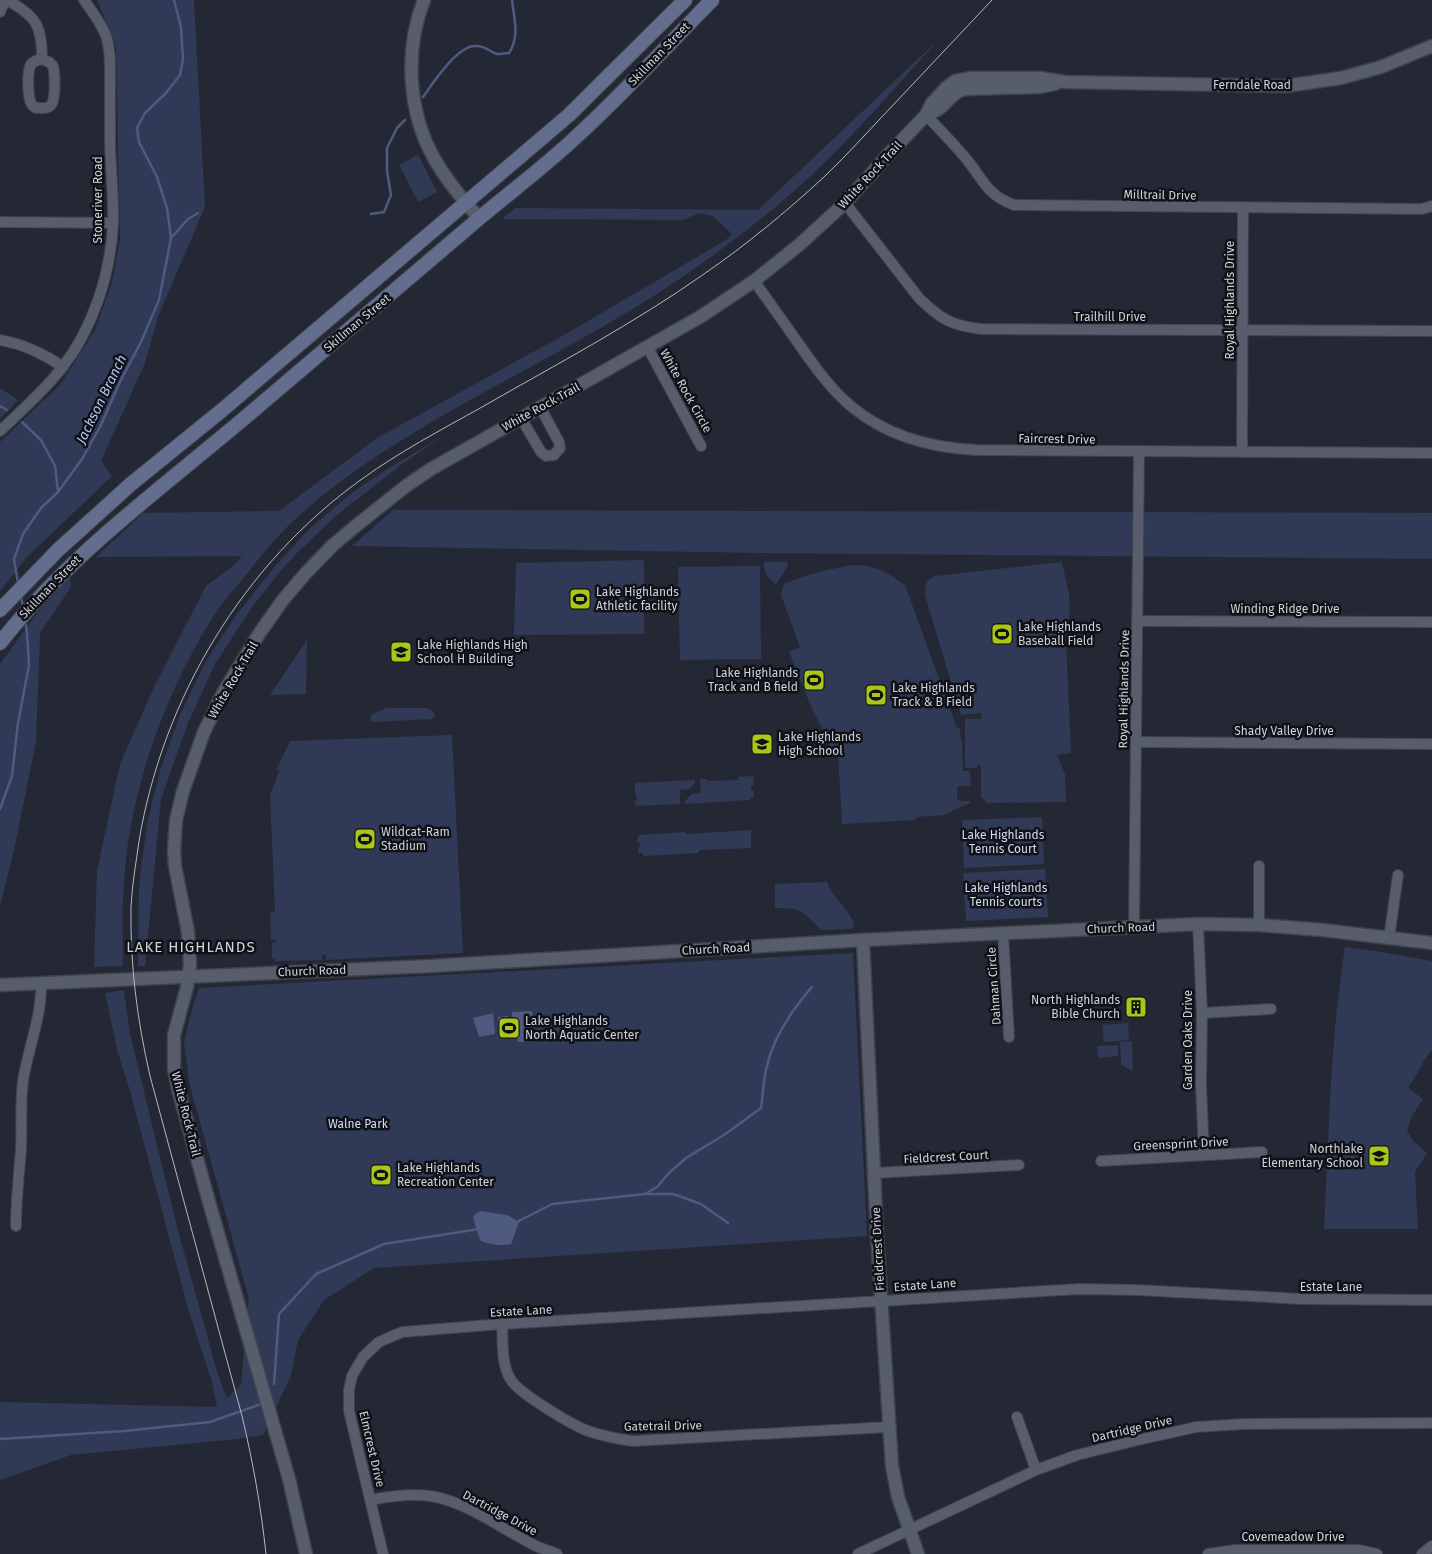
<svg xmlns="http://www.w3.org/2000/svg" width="1432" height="1554" viewBox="0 0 1432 1554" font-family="'Fira Sans',sans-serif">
  <rect width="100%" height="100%" fill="#242835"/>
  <g fill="#303a56">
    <path d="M 97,0 L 194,0 L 205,207 L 159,314 L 145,363 L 101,461 L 112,476 L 27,557 L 0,591 L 0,442 L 60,385 L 95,330 L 112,283 L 120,240 L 116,46 Z"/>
    <path d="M 938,40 C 894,89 851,139 803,183 C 771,212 736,239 701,264 C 607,332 500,379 402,440 C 363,464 325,491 292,522 C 273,540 257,561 241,581 C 231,593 221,604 213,617 C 171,683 140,765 128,842 C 122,884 122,925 123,966 L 94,967 L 97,870 L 120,764 L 154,687 L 206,586 L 233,566 L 242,556 L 96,557 L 143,513 L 279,511 L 377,438 L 564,335 L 726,240 L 732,234 L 713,216 L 698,213 L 684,220 L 502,219 L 515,208 L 758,210 Z"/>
    <path d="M 418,155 L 437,192 L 418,202 L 399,165 Z"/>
    <path d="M 0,388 L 18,400 L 0,419 Z"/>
    <path d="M 445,435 L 402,464 L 337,515 L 298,552 L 283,568 L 252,607 L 215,664 L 188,723 L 161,799 L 145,966 L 138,966 L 139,885 L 147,824 L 160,771 L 180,715 L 205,663 L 234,618 L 276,565 L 309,529 L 353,492 L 389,468 Z"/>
    <path d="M 393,510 L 1432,513 L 1432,559 L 762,553 L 352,546 Z"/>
    <path d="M 642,560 L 644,562 L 644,634 L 514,635 L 516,563 Z"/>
    <path d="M 764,562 L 787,562 L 788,566 L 776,584 C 768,579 763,572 764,562 Z"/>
    <path d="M 1062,562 L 1069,594 L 1070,609 L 1066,641 L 1071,753 L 1057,755 L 1065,774 L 1066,802 L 987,803 L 981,797 L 981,765 L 977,765 L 977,768 L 965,768 L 965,719 L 981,719 L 981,713 L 961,715 L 927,602 C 924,590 923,582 935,576 Z"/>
    <path d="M 854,565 C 879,566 884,571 905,585 L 957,728 L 959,727 L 962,742 L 963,771 L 970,771 L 971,786 L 959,786 L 957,788 L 957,798 L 959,801 L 970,801 L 970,803 L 944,815 L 916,817 L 916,820 L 842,824 L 838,752 L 840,751 L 831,750 L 824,732 L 812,709 L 789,652 L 800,647 L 781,595 L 784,584 C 807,574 829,569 854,565 Z"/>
    <path d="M 760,566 L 761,659 L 680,660 L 678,567 Z"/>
    <path d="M 70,576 L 71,587 L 40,633 L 36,742 L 14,850 L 0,906 L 0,664 L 41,608 Z"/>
    <path d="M 307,640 L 306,694 L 270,695 Z"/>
    <path d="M 386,708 L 427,708 L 433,711 L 435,716 L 432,719 L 373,722 L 370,719 L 371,715 Z"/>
    <path d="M 452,735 L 463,953 L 326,960 L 326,955 L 322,955 L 323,960 L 275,961 L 275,958 L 272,958 L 272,943 L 276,943 L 276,940 L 271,940 L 270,913 L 275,912 L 270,795 L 280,769 L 276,770 L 290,741 Z"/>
    <path d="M 753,776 L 754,785 L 751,786 L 751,791 L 754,791 L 754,797 L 750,797 L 750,800 L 685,804 L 685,801 L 692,794 L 701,793 L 700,779 L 707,779 L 707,781 L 738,780 L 738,777 Z"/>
    <path d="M 695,780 L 695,783 L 689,789 L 679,790 L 680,794 L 680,804 L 635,806 L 635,800 L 637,800 L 637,796 L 635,794 L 635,783 Z"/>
    <path d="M 1042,817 L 1044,864 L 964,868 L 962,820 Z"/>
    <path d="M 751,830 L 751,848 L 699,850 L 699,853 L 643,856 L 643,853 L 638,853 L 638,848 L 640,847 L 640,843 L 637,842 L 638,835 L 685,832 L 687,834 Z"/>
    <path d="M 1045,869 L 1048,917 L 966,921 L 963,873 Z"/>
    <path d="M 827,882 C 832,898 848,906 854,925 L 852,929 L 821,930 C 803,911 802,908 775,908 L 775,884 Z"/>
    <path d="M 1345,947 L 1381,952 L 1432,961 L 1432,1050 L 1422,1063 L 1423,1064 L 1408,1088 L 1423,1099 L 1412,1116 L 1407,1131 L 1414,1142 L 1427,1153 L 1415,1172 L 1418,1229 L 1324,1229 C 1329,1135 1330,1040 1345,947 Z"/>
    <path d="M 853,953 L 867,1236 L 374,1268 L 324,1300 L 298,1340 L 291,1376 L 263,1435 L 237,1439 L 71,1455 L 0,1480 L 0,1402 L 217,1407 L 212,1382 L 189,1312 L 130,1091 L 118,1053 L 105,993 L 124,990 L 130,1034 L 176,1223 L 218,1375 L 227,1398 L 241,1385 L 249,1299 L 189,1082 L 184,1042 L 191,1013 L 199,988 Z"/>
    <path d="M 1128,1023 L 1129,1040 L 1104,1042 L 1102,1025 Z"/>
    <path d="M 1132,1041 L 1133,1071 L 1121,1065 L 1120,1042 Z"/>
    <path d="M 1118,1045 L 1118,1056 L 1098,1058 L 1097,1046 Z"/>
  </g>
  <g fill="#4e5a80">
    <path d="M 532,1011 L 535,1041 L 518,1042 L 515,1020 L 512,1020 L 512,1012 Z"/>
    <path d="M 493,1013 L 495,1034 L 479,1037 L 473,1018 Z"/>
    <path d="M 508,1016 L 508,1028 L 499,1029 L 498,1017 Z"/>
    <path d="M 480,1211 L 507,1215 L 519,1222 L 511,1244 C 503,1246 488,1245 480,1240 L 473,1218 L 475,1214 Z"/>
  </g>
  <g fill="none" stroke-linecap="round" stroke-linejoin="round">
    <g stroke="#4e5a80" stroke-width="2.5">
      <path d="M 423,97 C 433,83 457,46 475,46 C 488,46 489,52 497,54 C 501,54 506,53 509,53 C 520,36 514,19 512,0"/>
      <path d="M 371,214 L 384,212 L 391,195 L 387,171 L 387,148 L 397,128 L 405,120"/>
      <path d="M 171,238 L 188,219 L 198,213"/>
      <path d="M 0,406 L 7,410"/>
      <path d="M 22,422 L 41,440 L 55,466 L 58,491"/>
      <path d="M 18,583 L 14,559 L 23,534 L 41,508 L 58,492 L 82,459 L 100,427 L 120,382 L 141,342 L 159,300 L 171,238 L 167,208 L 157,177 L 139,142 L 137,128 L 145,113 L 166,93 L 180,75 L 183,59 L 181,27 L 174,0"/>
      <path d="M 21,596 L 23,608"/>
      <path d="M 0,809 L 12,776 L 18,723 L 29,665 L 27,633 L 25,620"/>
      <path d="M 647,1194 L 673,1194 L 701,1204 L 728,1223"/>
      <path d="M 517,1222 L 552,1204 L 645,1194 L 657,1187 L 669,1173 L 686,1158 L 724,1135 L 761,1108 C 763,1096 763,1082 766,1070 C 772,1039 792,1010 812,987"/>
      <path d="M 274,1384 L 279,1314 L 316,1274 L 384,1244 L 479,1229"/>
      <path d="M 0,1439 L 124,1431 L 210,1422 L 264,1403"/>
    </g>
    <g stroke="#3f434e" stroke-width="12">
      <g id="minor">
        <path d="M 7,0 C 36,16 42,25 42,59"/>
        <path d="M 0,12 L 5,0"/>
        <path d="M 42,59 L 49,62 L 53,66 C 55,73 56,99 51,105 C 48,109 44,108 40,108 C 36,108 36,109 33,106 C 27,101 27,71 31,64 C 34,61 37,60 42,59 Z"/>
        <path d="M 926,115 C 940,130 955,145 968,161 C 984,181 987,195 1014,205 L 1422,209 L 1432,206"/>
        <path d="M 845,203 L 919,298 C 940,319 952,326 982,329 L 1432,331"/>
        <path d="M 0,222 L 113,223"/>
        <path d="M 754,281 C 768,300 782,320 796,340 C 813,364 829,388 852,407 C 887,436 933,448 977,450 L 1432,453"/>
        <path d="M 0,340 C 23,344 44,354 63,367"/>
        <path d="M 648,348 L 701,446"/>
        <path d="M 521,418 L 541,452 L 546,456 L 554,455 L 560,448 L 559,442 L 540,407"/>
        <path d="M 0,431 C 21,411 43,392 61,369 C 93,329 110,275 113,225 C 114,195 110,167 110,138 C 110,120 110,102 110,84 C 110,68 111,51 106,36 C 101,23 92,11 84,0"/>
        <path d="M 1242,452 L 1243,208"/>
        <path d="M 1137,621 L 1432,622"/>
        <path d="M 1136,742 L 1432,744"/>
        <path d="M 1259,866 L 1259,925"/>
        <path d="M 1198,924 L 1202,1013 L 1201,1085 L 1204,1155"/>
        <path d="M 1134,927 L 1139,452"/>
        <path d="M 1003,933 L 1009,1037"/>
        <path d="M 1389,938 L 1398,875"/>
        <path d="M 1202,1013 L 1271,1009"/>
        <path d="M 1101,1161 L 1262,1152"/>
        <path d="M 874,1173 L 1019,1165"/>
        <path d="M 16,1226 C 16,1200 19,1175 21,1149 C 22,1127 20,1103 23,1081 C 28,1048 42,1017 41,983"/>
        <path d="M 502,1324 C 503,1342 501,1365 511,1380 C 520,1394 572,1425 588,1431 C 603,1436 617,1439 633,1441 L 889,1427"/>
        <path d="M 1017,1417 L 1036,1470"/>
        <path d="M 371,1500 C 391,1496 416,1493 436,1497 C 472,1505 503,1530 536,1546 C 542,1549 550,1551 557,1554"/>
        <path d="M 383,1554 L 349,1411 L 349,1390 L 352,1376 L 363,1357 L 379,1342 L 402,1332 L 502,1324 L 1079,1289 L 1138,1290 L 1302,1299 L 1432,1300"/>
        <path d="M 858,1554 L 1036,1470 L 1077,1455 L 1138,1440 L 1196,1427 L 1244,1424 L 1432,1423"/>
        <path d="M 1208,1554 L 1235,1550 L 1359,1550 L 1377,1554"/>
        <path d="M 1422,1554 L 1432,1546"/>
      </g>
    </g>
    <g stroke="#3f434e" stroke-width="15">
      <g id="tertiary">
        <path d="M 424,0 C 404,51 408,113 435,160 C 447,181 463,200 479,218"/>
        <path d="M 926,115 C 930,113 936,111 940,108 C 951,99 952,92 966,89 L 1039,87 L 1055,84"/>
        <path d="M 863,940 L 877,1235 L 892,1466 L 898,1497 L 918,1554"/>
        <path d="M 0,985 L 431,966 L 863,940 L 1198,924 L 1259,925 L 1323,930 L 1432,943"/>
        <path d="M 306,1554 L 289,1479 L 209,1202 L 178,1089 L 174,1068 L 174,1035 L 187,987 L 190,964 L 188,932 L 175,866 L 174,851 L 176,820 L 183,791 L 204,732 L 223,693 L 259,634 L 282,601 L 305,574 L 333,545 L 357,525 L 406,486 L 431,469 L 700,317 L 754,281 L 799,245 L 845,203 L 886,157 L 926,115 L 932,103 L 947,87 L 955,81 L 972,78 L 1040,78 L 1065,82 L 1286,86 L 1341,78 L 1381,67 L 1432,46"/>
      </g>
    </g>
    <g stroke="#3f434e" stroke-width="16">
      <g id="secondary">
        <path d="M 0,610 L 58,550 L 131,484 L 221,411 L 569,115 L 685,0"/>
        <path d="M 0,643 C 70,554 162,488 248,415 C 324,350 400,285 476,221 C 509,193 544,167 576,137 C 623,94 667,46 712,0"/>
      </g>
    </g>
    <use href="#minor" stroke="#585d6b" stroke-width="10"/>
    <use href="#tertiary" stroke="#585d6b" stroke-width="12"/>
    <use href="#secondary" stroke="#636e8f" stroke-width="14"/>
    <path stroke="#b5b8c2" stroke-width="1" d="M 266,1554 C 261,1507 253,1462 242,1416 L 150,1076 C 137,1019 130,965 131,907 C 132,885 136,863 139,841 C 163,698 243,564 362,479 C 399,452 441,430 482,407 C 557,364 633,324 704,274 C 746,245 786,212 824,177 C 849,153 872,127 896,102 C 928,68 960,34 992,0"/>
  </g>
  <defs>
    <g id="stadium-square" transform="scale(1.125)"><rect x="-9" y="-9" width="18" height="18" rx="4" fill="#aac717" stroke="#0f1117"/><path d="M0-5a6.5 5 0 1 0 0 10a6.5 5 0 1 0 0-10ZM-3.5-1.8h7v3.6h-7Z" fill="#111"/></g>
    <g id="school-square" transform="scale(1.125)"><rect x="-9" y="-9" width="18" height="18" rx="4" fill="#aac717" stroke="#0f1117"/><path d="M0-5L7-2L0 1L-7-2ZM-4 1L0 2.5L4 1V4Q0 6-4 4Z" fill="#111"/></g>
    <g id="building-square" transform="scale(1.125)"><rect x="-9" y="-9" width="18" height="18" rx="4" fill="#aac717" stroke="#0f1117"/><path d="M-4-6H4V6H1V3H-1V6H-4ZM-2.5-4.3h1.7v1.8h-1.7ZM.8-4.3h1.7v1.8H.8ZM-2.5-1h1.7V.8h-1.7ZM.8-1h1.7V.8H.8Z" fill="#111"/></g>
  </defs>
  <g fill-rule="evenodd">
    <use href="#stadium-square" x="580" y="599"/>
    <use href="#stadium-square" x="1002" y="634"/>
    <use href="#school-square" x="401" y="652"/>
    <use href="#stadium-square" x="814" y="680"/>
    <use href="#stadium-square" x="876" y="695"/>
    <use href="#school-square" x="762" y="744"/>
    <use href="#stadium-square" x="365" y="839"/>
    <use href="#building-square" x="1136" y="1007"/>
    <use href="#stadium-square" x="509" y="1028"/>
    <use href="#school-square" x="1379" y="1156"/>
    <use href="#stadium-square" x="381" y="1175"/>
  </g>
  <g text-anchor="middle" stroke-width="5" stroke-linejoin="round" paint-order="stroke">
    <g font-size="12" fill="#cfd2db" stroke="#0f1117">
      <text transform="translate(659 54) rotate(-46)" y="4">Skillman Street</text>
      <text x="1252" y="89">Ferndale Road</text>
      <text transform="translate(870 175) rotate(-47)" y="4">White Rock Trail</text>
      <text transform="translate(1160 195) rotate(1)" y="4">Milltrail Drive</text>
      <text transform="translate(98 200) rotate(-90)" y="4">Stoneriver Road</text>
      <text transform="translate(1230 300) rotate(-90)" y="4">Royal Highlands Drive</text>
      <text x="1110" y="321">Trailhill Drive</text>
      <text transform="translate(357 323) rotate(-40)" y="4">Skillman Street</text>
      <text transform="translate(686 391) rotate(61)" y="4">White Rock Circle</text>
      <text transform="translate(541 407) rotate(-29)" y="4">White Rock Trail</text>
      <text transform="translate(1057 439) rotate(1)" y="4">Faircrest Drive</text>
      <text transform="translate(50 587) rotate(-46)" y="4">Skillman Street</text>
      <text x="1285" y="613">Winding Ridge Drive</text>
      <text transform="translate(233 680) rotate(-60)" y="4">White Rock Trail</text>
      <text transform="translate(1124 689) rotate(-89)" y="4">Royal Highlands Drive</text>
      <text x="1284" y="735">Shady Valley Drive</text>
      <text transform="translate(1121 928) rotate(-2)" y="4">Church Road</text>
      <text transform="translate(716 949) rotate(-3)" y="4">Church Road</text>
      <text transform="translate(312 971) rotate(-2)" y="4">Church Road</text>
      <text transform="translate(994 986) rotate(-94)" y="4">Dahman Circle</text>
      <text transform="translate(1188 1040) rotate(-90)" y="4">Garden Oaks Drive</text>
      <text transform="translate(186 1114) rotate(76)" y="4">White Rock Trail</text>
      <text transform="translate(1181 1144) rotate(-3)" y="4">Greensprint Drive</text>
      <text transform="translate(946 1157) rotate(-3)" y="4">Fieldcrest Court</text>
      <text transform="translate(878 1249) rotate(-93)" y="4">Fieldcrest Drive</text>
      <text transform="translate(925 1285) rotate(-4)" y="4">Estate Lane</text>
      <text x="1331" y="1291">Estate Lane</text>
      <text transform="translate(521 1311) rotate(-3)" y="4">Estate Lane</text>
      <text transform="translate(663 1426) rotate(-1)" y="4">Gatetrail Drive</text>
      <text transform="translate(1132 1429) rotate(-13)" y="4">Dartridge Drive</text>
      <text transform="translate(372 1449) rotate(77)" y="4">Elmcrest Drive</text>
      <text transform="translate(500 1513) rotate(28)" y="4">Dartridge Drive</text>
      <text x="1293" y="1541">Covemeadow Drive</text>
    </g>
    <g font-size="12" fill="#cfd2db" stroke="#0f1117" text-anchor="start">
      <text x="596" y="596">Lake Highlands<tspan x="596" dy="14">Athletic facility</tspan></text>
      <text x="1018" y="631">Lake Highlands<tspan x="1018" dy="14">Baseball Field</tspan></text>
      <text x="417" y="649">Lake Highlands High<tspan x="417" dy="14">School H Building</tspan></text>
      <text x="798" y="677" text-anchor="end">Lake Highlands<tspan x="798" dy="14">Track and B field</tspan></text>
      <text x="892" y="692">Lake Highlands<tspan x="892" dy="14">Track &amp; B Field</tspan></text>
      <text x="778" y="741">Lake Highlands<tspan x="778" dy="14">High School</tspan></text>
      <text x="381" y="836">Wildcat-Ram<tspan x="381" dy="14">Stadium</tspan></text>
      <text x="1120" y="1004" text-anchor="end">North Highlands<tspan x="1120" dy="14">Bible Church</tspan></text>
      <text x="525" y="1025">Lake Highlands<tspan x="525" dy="14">North Aquatic Center</tspan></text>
      <text x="1363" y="1153" text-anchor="end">Northlake<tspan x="1363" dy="14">Elementary School</tspan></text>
      <text x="397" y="1172">Lake Highlands<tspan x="397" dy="14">Recreation Center</tspan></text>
    </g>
    <g font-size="12" fill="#d3ddf7" stroke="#0f1117">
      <text x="1003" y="839">Lake Highlands<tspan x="1003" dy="14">Tennis Court</tspan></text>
      <text x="1006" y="892">Lake Highlands<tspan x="1006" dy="14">Tennis courts</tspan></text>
      <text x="358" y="1128">Walne Park</text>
    </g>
    <g font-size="14" font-style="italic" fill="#b3c5f8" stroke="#0f1117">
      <text transform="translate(101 399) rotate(-64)" y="5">Jackson Branch</text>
    </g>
    <g font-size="15" letter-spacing="1" fill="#cfd2db" stroke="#0f1117">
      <text x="191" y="952">LAKE HIGHLANDS</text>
    </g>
  </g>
</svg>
